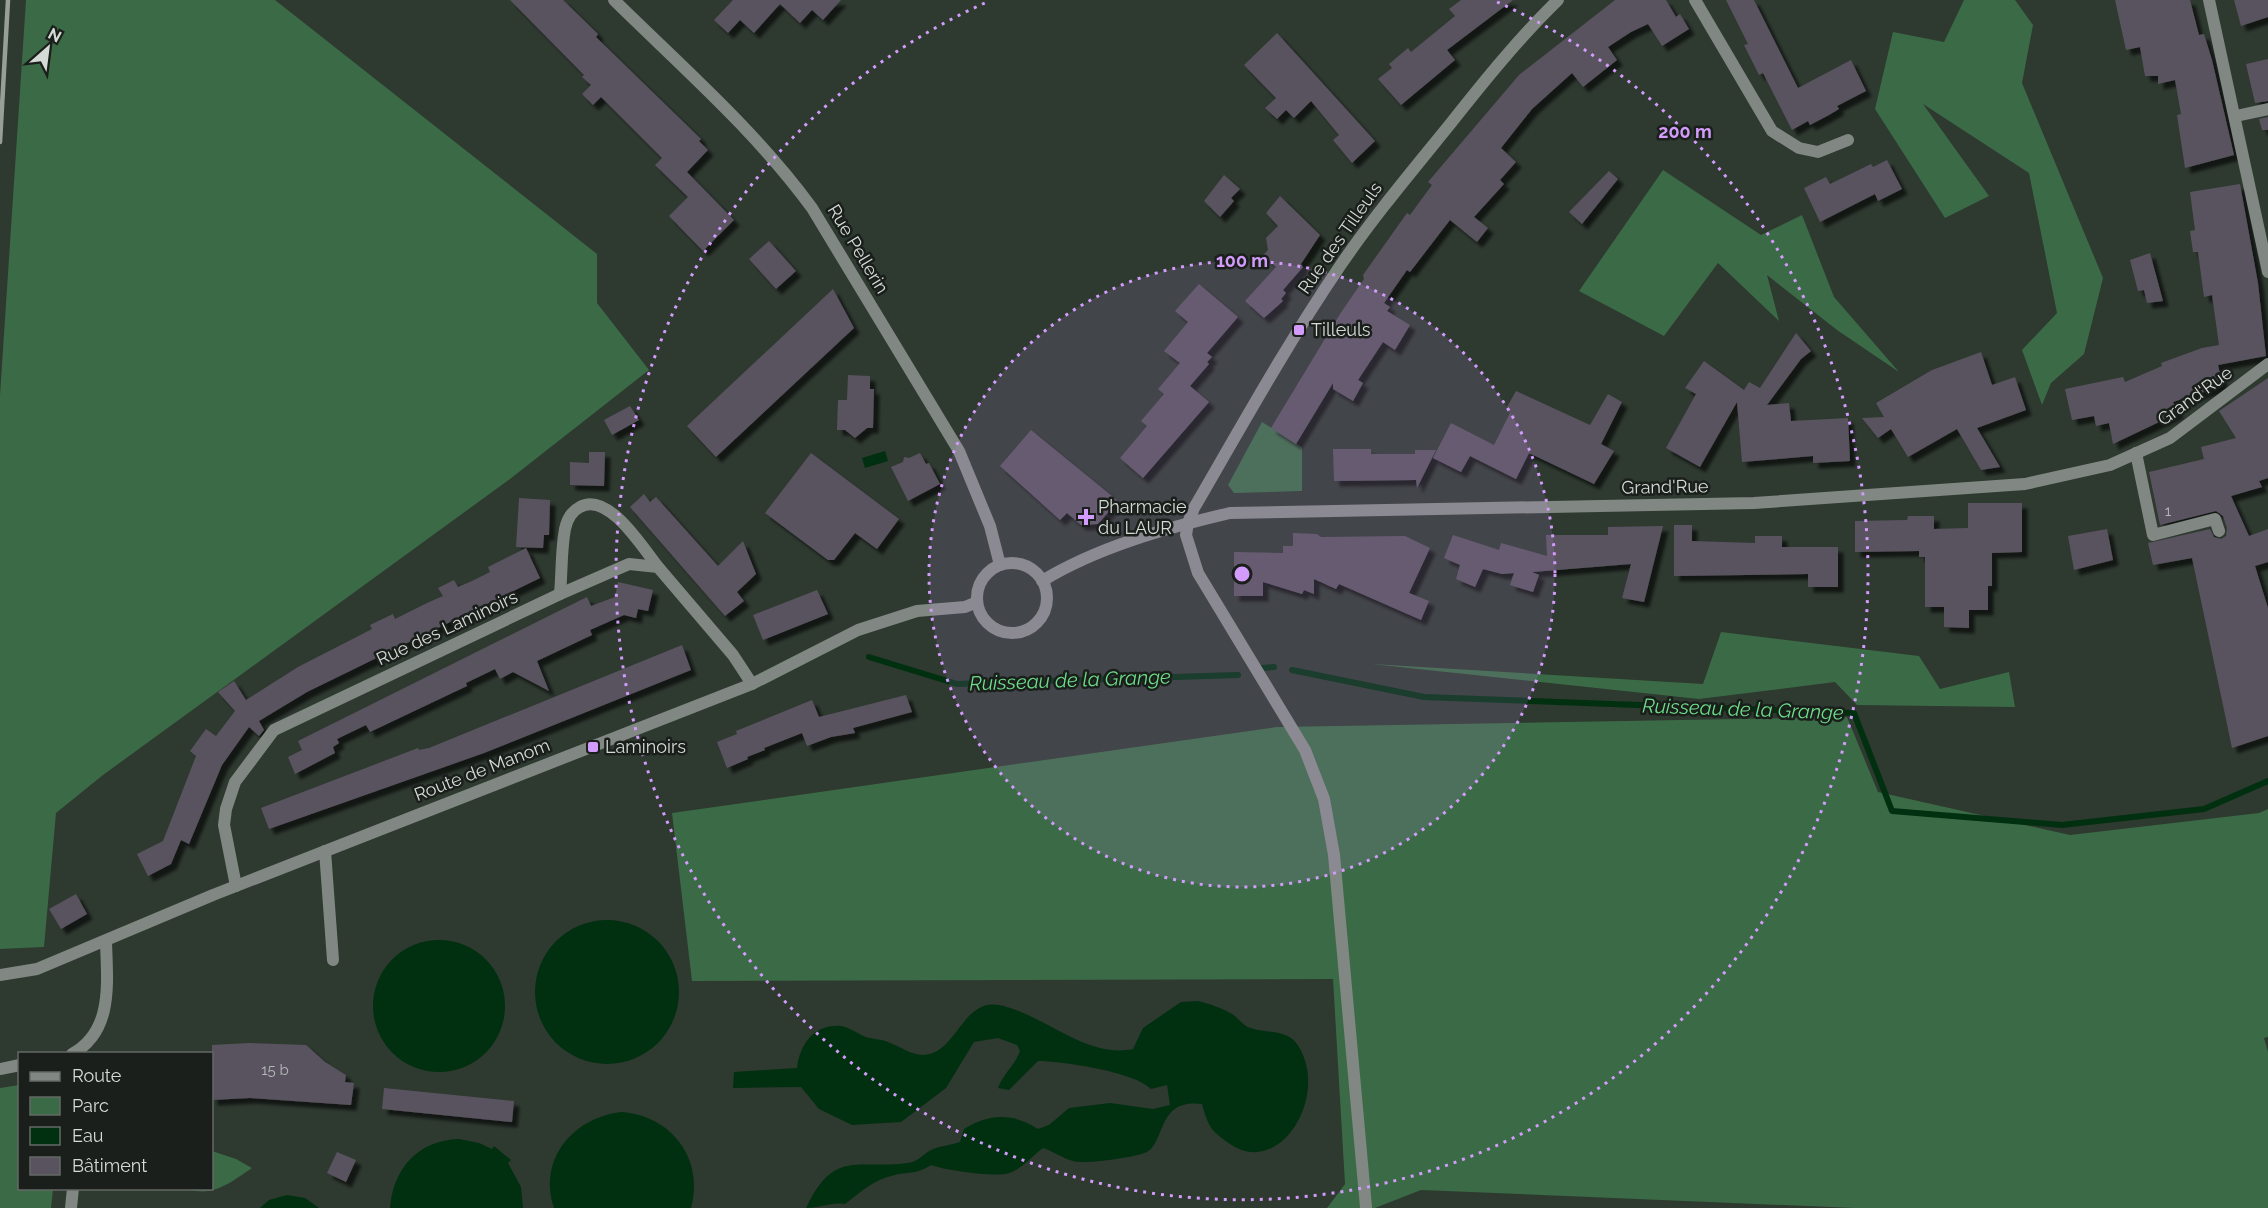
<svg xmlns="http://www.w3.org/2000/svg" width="2268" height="1208" viewBox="0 0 2268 1208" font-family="Raleway,sans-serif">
  <defs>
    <filter id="shadow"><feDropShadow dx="5.5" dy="5.5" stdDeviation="1.5" flood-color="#0009"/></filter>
  </defs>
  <rect width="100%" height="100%" fill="#2e3930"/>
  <g fill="#3b6a46">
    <path d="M 26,0 L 275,0 L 597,254 L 597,303 L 649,370 L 510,479 L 103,775 L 56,813 L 44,947 L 0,949 L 0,395 Z"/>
    <path d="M 1964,0 L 2015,0 L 2033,25 L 2022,83 L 2103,278 L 2084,354 L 2051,383 L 2042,405 L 2022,350 L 2057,313 L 2029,173 L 1923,104 L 1989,196 L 1945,218 L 1875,109 L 1893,32 L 1944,42 Z"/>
    <path d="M 1663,170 L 1761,235 L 1802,215 L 1834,297 L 1899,372 L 1837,330 L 1767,275 L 1779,321 L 1718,263 L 1664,336 L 1579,291 Z"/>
    <path d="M 1262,422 L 1302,447 L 1302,491 L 1234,493 L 1228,485 Z"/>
    <path d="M 1721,632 L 1919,656 L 1940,689 L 2009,672 L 2015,707 L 1857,705 L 1835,682 L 1699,699 L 1371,664 L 1703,684 Z"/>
    <path d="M 1847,717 L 1878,792 L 2070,835 L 2259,813 L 2268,809 L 2268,1037 L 2264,1038 L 2268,1052 L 2268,1208 L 1855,1208 L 1421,1190 L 1375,1208 L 1327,1208 L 1345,1184 L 1333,979 L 692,981 L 672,813 L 1277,727 Z"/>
    <path d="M 19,1085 L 20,1188 L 53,1189 L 51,1208 L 0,1208 L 0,1088 Z"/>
    <path d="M 212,1151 L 236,1159 L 252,1168 C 233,1181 212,1198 189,1189 L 212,1188 Z"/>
  </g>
  <g fill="#003010">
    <path d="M 885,451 L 888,461 L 865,468 L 862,458 Z"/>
    <circle cx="607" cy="992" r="72"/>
    <circle cx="439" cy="1006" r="66"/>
    <path d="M 1198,1001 C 1211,1004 1221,1008 1232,1014 C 1237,1017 1241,1023 1246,1026 C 1260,1034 1286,1028 1297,1044 C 1331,1093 1281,1179 1230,1144 C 1223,1139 1214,1133 1210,1126 C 1206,1119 1204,1111 1202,1104 C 1157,1098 1166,1141 1147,1152 C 1137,1157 1083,1165 1073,1161 C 1062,1158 1053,1151 1043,1148 C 1032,1156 1022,1169 1009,1173 C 998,1178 944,1170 931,1165 C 915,1175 911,1171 895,1175 C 874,1179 861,1192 845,1204 C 831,1202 820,1208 806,1208 C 834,1148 858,1170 908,1163 C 918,1162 924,1153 933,1149 C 941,1146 951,1145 960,1142 L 964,1129 C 989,1113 1014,1113 1038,1129 L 1049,1125 L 1069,1108 L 1110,1103 L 1153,1109 L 1170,1105 L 1167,1085 L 1151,1089 C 1135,1072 1062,1061 1038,1061 L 1009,1090 L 998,1088 C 1003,1074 1015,1065 1020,1051 L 1017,1045 L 998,1038 L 974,1042 L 946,1088 L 901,1122 L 852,1125 L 819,1109 L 801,1087 L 733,1088 L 734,1072 L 797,1068 C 800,1044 814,1024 841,1026 C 849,1027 858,1034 866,1037 C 873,1039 881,1039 888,1042 C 899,1046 911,1055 923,1055 C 957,1054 962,998 999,1005 C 1044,1014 1086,1059 1133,1049 L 1143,1028 L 1181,1002 Z"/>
    <path d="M 622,1112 C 672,1116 704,1159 691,1208 L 554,1208 C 537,1159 574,1117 622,1112 Z"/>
    <path d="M 459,1139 L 479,1143 L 492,1149 L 494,1146 L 511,1160 L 508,1163 L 521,1187 L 523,1208 L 390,1208 C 393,1169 418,1140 459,1139 Z"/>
    <path d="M 287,1195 L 305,1198 L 319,1208 L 260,1208 L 269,1200 Z"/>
  </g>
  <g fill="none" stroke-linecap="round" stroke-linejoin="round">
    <g stroke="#003010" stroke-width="6">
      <path d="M 869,657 L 957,684 L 1238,675"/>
      <path d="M 1262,668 L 1274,667"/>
      <path d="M 1292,670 L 1424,697 L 1854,713 L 1892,811 L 2062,825 L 2204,809 L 2268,781"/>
    </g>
  </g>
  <g fill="#59535f" filter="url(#shadow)">
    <path d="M 510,0 L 563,0 L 598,34 L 596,37 L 701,139 L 699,141 L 708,150 L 687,172 L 734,220 L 703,251 L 669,216 L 688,197 L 655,165 L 662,158 L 601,97 L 593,105 L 582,94 L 591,85 L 582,77 L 584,75 Z"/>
    <path d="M 733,0 L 841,0 L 823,20 L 812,10 L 800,23 L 780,4 L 754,33 L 740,20 L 728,33 L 714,20 Z"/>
    <path d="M 1461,0 L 1513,0 L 1447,50 L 1455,60 L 1401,105 L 1378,79 L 1392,68 L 1389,64 L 1408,48 L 1411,52 L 1455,16 L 1449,9 Z"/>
    <path d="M 1615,0 L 1666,0 L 1676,17 L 1680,14 L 1689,29 L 1662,46 L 1648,24 L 1631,32 L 1608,47 L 1617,60 L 1583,87 L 1572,73 L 1532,109 L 1501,148 L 1516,162 L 1500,180 L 1504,184 L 1474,217 L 1488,228 L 1477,242 L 1450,220 L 1410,272 L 1407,270 L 1384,303 L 1390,307 L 1387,311 L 1410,325 L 1395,350 L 1383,342 L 1358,380 L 1363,383 L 1353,401 L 1333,389 L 1333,383 L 1296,444 L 1271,428 L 1340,314 L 1364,279 L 1363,275 L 1407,213 L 1410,215 L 1432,185 L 1428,182 L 1519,75 Z"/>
    <path d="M 1726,0 L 1754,0 L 1798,88 L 1851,60 L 1866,91 L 1837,106 L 1839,109 L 1829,115 L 1810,125 L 1808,121 L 1792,130 L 1763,73 L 1759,75 L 1744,45 L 1748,44 Z"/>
    <path d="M 2115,0 L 2190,0 L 2199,35 L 2204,34 L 2212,60 L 2234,155 L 2185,168 L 2177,115 L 2181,114 L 2175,80 L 2158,84 L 2158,76 L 2145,76 L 2140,47 L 2126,50 Z"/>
    <path d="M 2234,0 L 2268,0 L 2268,17 L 2241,26 Z"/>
    <path d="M 1277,33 L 1375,141 L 1352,163 L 1333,140 L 1339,135 L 1311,101 L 1294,118 L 1286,110 L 1277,119 L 1265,108 L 1276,98 L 1244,65 Z"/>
    <path d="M 2268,59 L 2268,101 L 2255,103 L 2246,64 Z"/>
    <path d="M 2268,117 L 2268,130 L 2262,130 L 2259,119 Z"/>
    <path d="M 1887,160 L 1902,189 L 1878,201 L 1875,194 L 1820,222 L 1804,188 L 1826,177 L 1830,184 L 1871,164 L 1873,167 Z"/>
    <path d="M 1609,171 L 1618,179 L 1582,224 L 1569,212 Z"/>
    <path d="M 1224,175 L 1240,189 L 1231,198 L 1234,201 L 1220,217 L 1204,201 Z"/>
    <path d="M 2240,184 L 2258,283 L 2266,356 L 2218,365 L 2223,386 L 2173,402 L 2178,413 L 2113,444 L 2109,423 L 2096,426 L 2094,416 L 2072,420 L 2065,389 L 2123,377 L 2125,382 L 2162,366 L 2161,363 L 2202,348 L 2219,345 L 2212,295 L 2204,297 L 2198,252 L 2193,252 L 2190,231 L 2195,230 L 2190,192 Z"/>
    <path d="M 1280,196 L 1320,235 L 1301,264 L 1303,267 L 1283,290 L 1286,293 L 1281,299 L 1283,301 L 1264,318 L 1245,301 L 1276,267 L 1263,255 L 1268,250 L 1266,238 L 1278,226 L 1266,213 Z"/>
    <path d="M 769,241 L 796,271 L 776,289 L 749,259 Z"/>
    <path d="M 2150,253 L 2163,301 L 2147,303 L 2144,290 L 2138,291 L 2130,260 Z"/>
    <path d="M 1199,284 L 1238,317 L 1207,353 L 1212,357 L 1207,362 L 1209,364 L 1190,386 L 1209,402 L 1143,478 L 1120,458 L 1147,426 L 1141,421 L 1164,394 L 1158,389 L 1180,363 L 1164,351 L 1188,322 L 1175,311 Z"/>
    <path d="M 833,289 L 854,328 L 716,457 L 687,426 Z"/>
    <path d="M 1796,333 L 1811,351 L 1801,359 L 1767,405 L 1789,403 L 1791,421 L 1848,418 L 1850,461 L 1813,463 L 1813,456 L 1742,462 L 1737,402 L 1700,467 L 1666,448 L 1696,394 L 1685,388 L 1704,361 L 1744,390 L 1749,382 L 1760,388 Z"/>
    <path d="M 1981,352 L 1992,385 L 2015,377 L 2026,410 L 1977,428 L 2000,467 L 1981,470 L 1957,429 L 1908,457 L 1891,429 L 1878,438 L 1862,418 L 1884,417 L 1876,403 L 1932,370 Z"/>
    <path d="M 848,375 L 870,376 L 870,389 L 874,389 L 873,428 L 867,428 L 855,438 L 845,430 L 837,430 L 838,400 L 847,400 Z"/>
    <path d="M 2268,378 L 2268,478 L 2259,481 L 2262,487 L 2231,496 L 2249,536 L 2268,529 L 2268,562 L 2255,566 L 2268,608 L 2268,736 L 2232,748 L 2192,558 L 2153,565 L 2148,543 L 2210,529 L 2214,537 L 2221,539 L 2226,536 L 2227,528 L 2223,516 L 2216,511 L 2160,525 L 2149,472 L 2204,459 L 2201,447 L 2236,438 L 2219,411 Z"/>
    <path d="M 1516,391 L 1590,425 L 1608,394 L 1622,402 L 1601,444 L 1614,451 L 1594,484 L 1529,453 L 1516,479 L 1470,456 L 1461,472 L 1433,458 L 1451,423 L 1494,445 L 1510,413 L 1507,407 Z"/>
    <path d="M 630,406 L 639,420 L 612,435 L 604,420 Z"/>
    <path d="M 1031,430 L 1118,501 L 1098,524 L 1081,525 L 1067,513 L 1060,520 L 1000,466 Z"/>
    <path d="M 1333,449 L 1371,449 L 1371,454 L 1415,454 L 1415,450 L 1436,450 L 1417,488 L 1416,480 L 1334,481 Z"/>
    <path d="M 589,452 L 605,452 L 604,486 L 570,485 L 570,462 L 589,463 Z"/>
    <path d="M 811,453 L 899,519 L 877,549 L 855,533 L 834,560 L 828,560 L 765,513 Z"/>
    <path d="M 920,453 L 926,464 L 929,463 L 940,484 L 908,501 L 891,467 L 903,462 L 904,457 L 909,458 Z"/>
    <path d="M 644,494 L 650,502 L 656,497 L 718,566 L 743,541 L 756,574 L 737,592 L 744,601 L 725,616 L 630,507 Z"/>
    <path d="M 519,498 L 550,500 L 549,535 L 544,535 L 543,548 L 516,547 Z"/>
    <path d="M 1968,503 L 2022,503 L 2022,552 L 1992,553 L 1992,586 L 1988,586 L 1988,610 L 1969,610 L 1969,628 L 1944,627 L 1944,607 L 1925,607 L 1925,557 L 1919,557 L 1919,551 L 1855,552 L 1855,521 L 1907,520 L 1908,516 L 1934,516 L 1934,529 L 1968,528 Z"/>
    <path d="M 1674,525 L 1692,525 L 1692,541 L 1755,543 L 1755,536 L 1782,536 L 1782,547 L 1838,547 L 1838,587 L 1808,587 L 1808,574 L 1674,576 Z"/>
    <path d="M 1663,526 L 1644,602 L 1622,598 L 1631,564 L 1532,572 L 1539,575 L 1533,592 L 1510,585 L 1514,573 L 1502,574 L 1483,569 L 1475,587 L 1456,579 L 1460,565 L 1444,558 L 1453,535 L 1499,550 L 1501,543 L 1547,556 L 1546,535 L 1608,535 L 1608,527 Z"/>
    <path d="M 2107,529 L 2113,560 L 2074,570 L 2068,536 Z"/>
    <path d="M 1293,533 L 1317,534 L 1321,537 L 1405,536 L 1430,548 L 1409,593 L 1429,601 L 1421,620 L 1339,584 L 1336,589 L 1314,579 L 1314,594 L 1304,590 L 1302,594 L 1263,582 L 1263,596 L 1234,596 L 1234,552 L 1283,553 L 1283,546 L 1293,546 Z"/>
    <path d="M 526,548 L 540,578 L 307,692 L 259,721 L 264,730 L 259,736 L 249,727 L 222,765 L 189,844 L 181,840 L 171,864 L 148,876 L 137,854 L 163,841 L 196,756 L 190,751 L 206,729 L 216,736 L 235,711 L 218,692 L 234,681 L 246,700 L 298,667 L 372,629 L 370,625 L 393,614 L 395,619 L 427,603 L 443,596 L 438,588 L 454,580 L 458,587 L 472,581 L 490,572 L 488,567 Z"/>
    <path d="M 618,582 L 653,590 L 648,611 L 638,609 L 636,618 L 624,615 L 590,630 L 592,635 L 537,661 L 549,691 L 513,672 L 500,679 L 495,669 L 466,683 L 467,686 L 370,732 L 366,725 L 337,739 L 339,743 L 333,747 L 335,753 L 295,774 L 288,757 L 302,750 L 298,741 L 587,597 L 591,606 L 615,597 Z"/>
    <path d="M 817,590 L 828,614 L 763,640 L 753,615 Z"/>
    <path d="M 682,645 L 691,670 L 484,753 L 269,829 L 261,808 L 418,748 L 419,750 L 429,748 Z"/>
    <path d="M 906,695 L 912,712 L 853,728 L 855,733 L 831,737 L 807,746 L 802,733 L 764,748 L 765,750 L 747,757 L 748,759 L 727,768 L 717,742 L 737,734 L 736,731 L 812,700 L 819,717 Z"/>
    <path d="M 76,894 L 87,914 L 61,929 L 49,909 Z"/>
    <path d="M 249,1043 L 306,1045 L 325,1062 L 346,1075 L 345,1082 L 354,1083 L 351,1105 L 250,1098 L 212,1100 L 212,1045 Z"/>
    <path d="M 384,1088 L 514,1101 L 512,1122 L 382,1109 Z"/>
    <path d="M 337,1152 L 356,1160 L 346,1182 L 327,1173 Z"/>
  </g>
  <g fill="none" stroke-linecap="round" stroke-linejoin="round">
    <g stroke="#818782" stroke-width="12">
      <path d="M 1188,523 L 1186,535 L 1198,573 L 1305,750 L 1324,799 L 1334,855 L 1366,1207"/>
      <path d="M 560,594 C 562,573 561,550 565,529 C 567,520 572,511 580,507 C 608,491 643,548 658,567"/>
      <path d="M 325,851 L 333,960"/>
      <path d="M 72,1054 C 114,1031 107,982 106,941"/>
      <path d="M 0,1069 L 20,1065"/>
      <path d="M 71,1208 L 73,1188"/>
    </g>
    <g stroke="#818782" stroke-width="12">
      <path d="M 614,0 C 682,67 756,131 812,208 L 959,451 L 990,526 L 1000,565"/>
      <path d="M 1695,0 L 1772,131 L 1799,148 L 1818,152 L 1848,140"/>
      <path d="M 2209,0 L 2268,272"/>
      <path d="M 2236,116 L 2268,109"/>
      <path d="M 2136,453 L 2153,535 L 2215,519 L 2219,531"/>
      <path d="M 1188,523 L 1194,508 C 1241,427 1287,344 1340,266 C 1374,216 1413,170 1451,123 C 1485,80 1519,38 1558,0"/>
      <path d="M 236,886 L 224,825 L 226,809 L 235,782 L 274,730 L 560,594 L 629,564 L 658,567 L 733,655 L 752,684"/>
    </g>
    <g stroke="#818782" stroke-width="12">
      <circle cx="1012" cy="598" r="35"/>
      <path d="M 1042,581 C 1098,547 1166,528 1230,513 L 1754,503 L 2025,484 L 2110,465 L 2170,438 L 2268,364"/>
      <path d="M 0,975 L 37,969 L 213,895 L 752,684 L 858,630 L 917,611 L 965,607 L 977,602"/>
    </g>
    <path stroke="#989f99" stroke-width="4.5" d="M 0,142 L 8,0"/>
  </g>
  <circle cx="1242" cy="574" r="313" fill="#d39cfc" fill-opacity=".12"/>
  <g fill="none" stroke="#d39cfc" stroke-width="3" stroke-dasharray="3 6">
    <circle cx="1242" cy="574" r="313"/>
    <path d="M1497 2A626 626 0 1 1 987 2"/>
  </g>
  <g fill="#d39cfc" stroke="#1a1f1b" stroke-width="2">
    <rect x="1293" y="324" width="12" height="12" rx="3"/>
    <path d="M1083 508h6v6h6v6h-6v6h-6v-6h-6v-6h6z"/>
    <rect x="587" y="741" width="12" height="12" rx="3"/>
  </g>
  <g text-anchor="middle" stroke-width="5" stroke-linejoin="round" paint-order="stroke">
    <g font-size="15" fill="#b5b8b8">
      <text x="2168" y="516">1</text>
      <text x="275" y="1075">15 b</text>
    </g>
    <g font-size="18" fill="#d4dad5" stroke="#1a1f1b">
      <text transform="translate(1340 238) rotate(-55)" y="6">Rue des Tilleuls</text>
      <text transform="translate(858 249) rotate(59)" y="6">Rue Pellerin</text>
      <text transform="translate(2195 396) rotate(-36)" y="6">Grand'Rue</text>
      <text transform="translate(1665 487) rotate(-1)" y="6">Grand'Rue</text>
      <text transform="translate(447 628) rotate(-25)" y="6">Rue des Laminoirs</text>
      <text transform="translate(482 770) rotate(-21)" y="6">Route de Manom</text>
    </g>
    <g font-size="18" fill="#d4dad5" stroke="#1a1f1b" text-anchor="start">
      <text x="1311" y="336">Tilleuls</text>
      <text x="1098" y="513">Pharmacie<tspan x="1098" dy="21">du LAUR</tspan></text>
      <text x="605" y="753">Laminoirs</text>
    </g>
    <g font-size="20" font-style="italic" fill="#6ddd89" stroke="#1a1f1b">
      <text transform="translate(1070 680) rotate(-2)" y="7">Ruisseau de la Grange</text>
      <text transform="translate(1743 709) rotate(2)" y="7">Ruisseau de la Grange</text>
    </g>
  </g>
  <circle cx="1242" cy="574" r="9" fill="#d39cfc" stroke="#1a1f1b" stroke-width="3"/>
  <g font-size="18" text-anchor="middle" font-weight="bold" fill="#d39cfc" stroke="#1a1f1b" stroke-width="5" stroke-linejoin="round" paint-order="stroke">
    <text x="1685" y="138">200 m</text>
    <text x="1242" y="267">100 m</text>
  </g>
  <rect x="18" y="1052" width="195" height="138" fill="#1a1f1b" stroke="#646a65" stroke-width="1.5"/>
  <rect x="30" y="1072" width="30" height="9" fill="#818782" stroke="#646a65" stroke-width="1.5"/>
  <text x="72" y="1082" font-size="18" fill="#d4dad5">Route</text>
  <rect x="30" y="1097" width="30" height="18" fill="#3b6a46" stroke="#646a65" stroke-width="1.5"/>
  <text x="72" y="1112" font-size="18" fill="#d4dad5">Parc</text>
  <rect x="30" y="1127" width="30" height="18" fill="#003010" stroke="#646a65" stroke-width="1.5"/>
  <text x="72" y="1142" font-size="18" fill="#d4dad5">Eau</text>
  <rect x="30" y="1157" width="30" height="18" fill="#59535f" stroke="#646a65" stroke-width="1.5"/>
  <text x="72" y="1172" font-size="18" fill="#d4dad5">Bâtiment</text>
  <g transform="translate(48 48) rotate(28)" stroke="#1a1f1b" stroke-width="4.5" paint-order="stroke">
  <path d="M0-4.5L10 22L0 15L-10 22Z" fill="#d4dad5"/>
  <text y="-9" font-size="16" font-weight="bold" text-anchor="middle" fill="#d4dad5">N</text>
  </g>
</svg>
